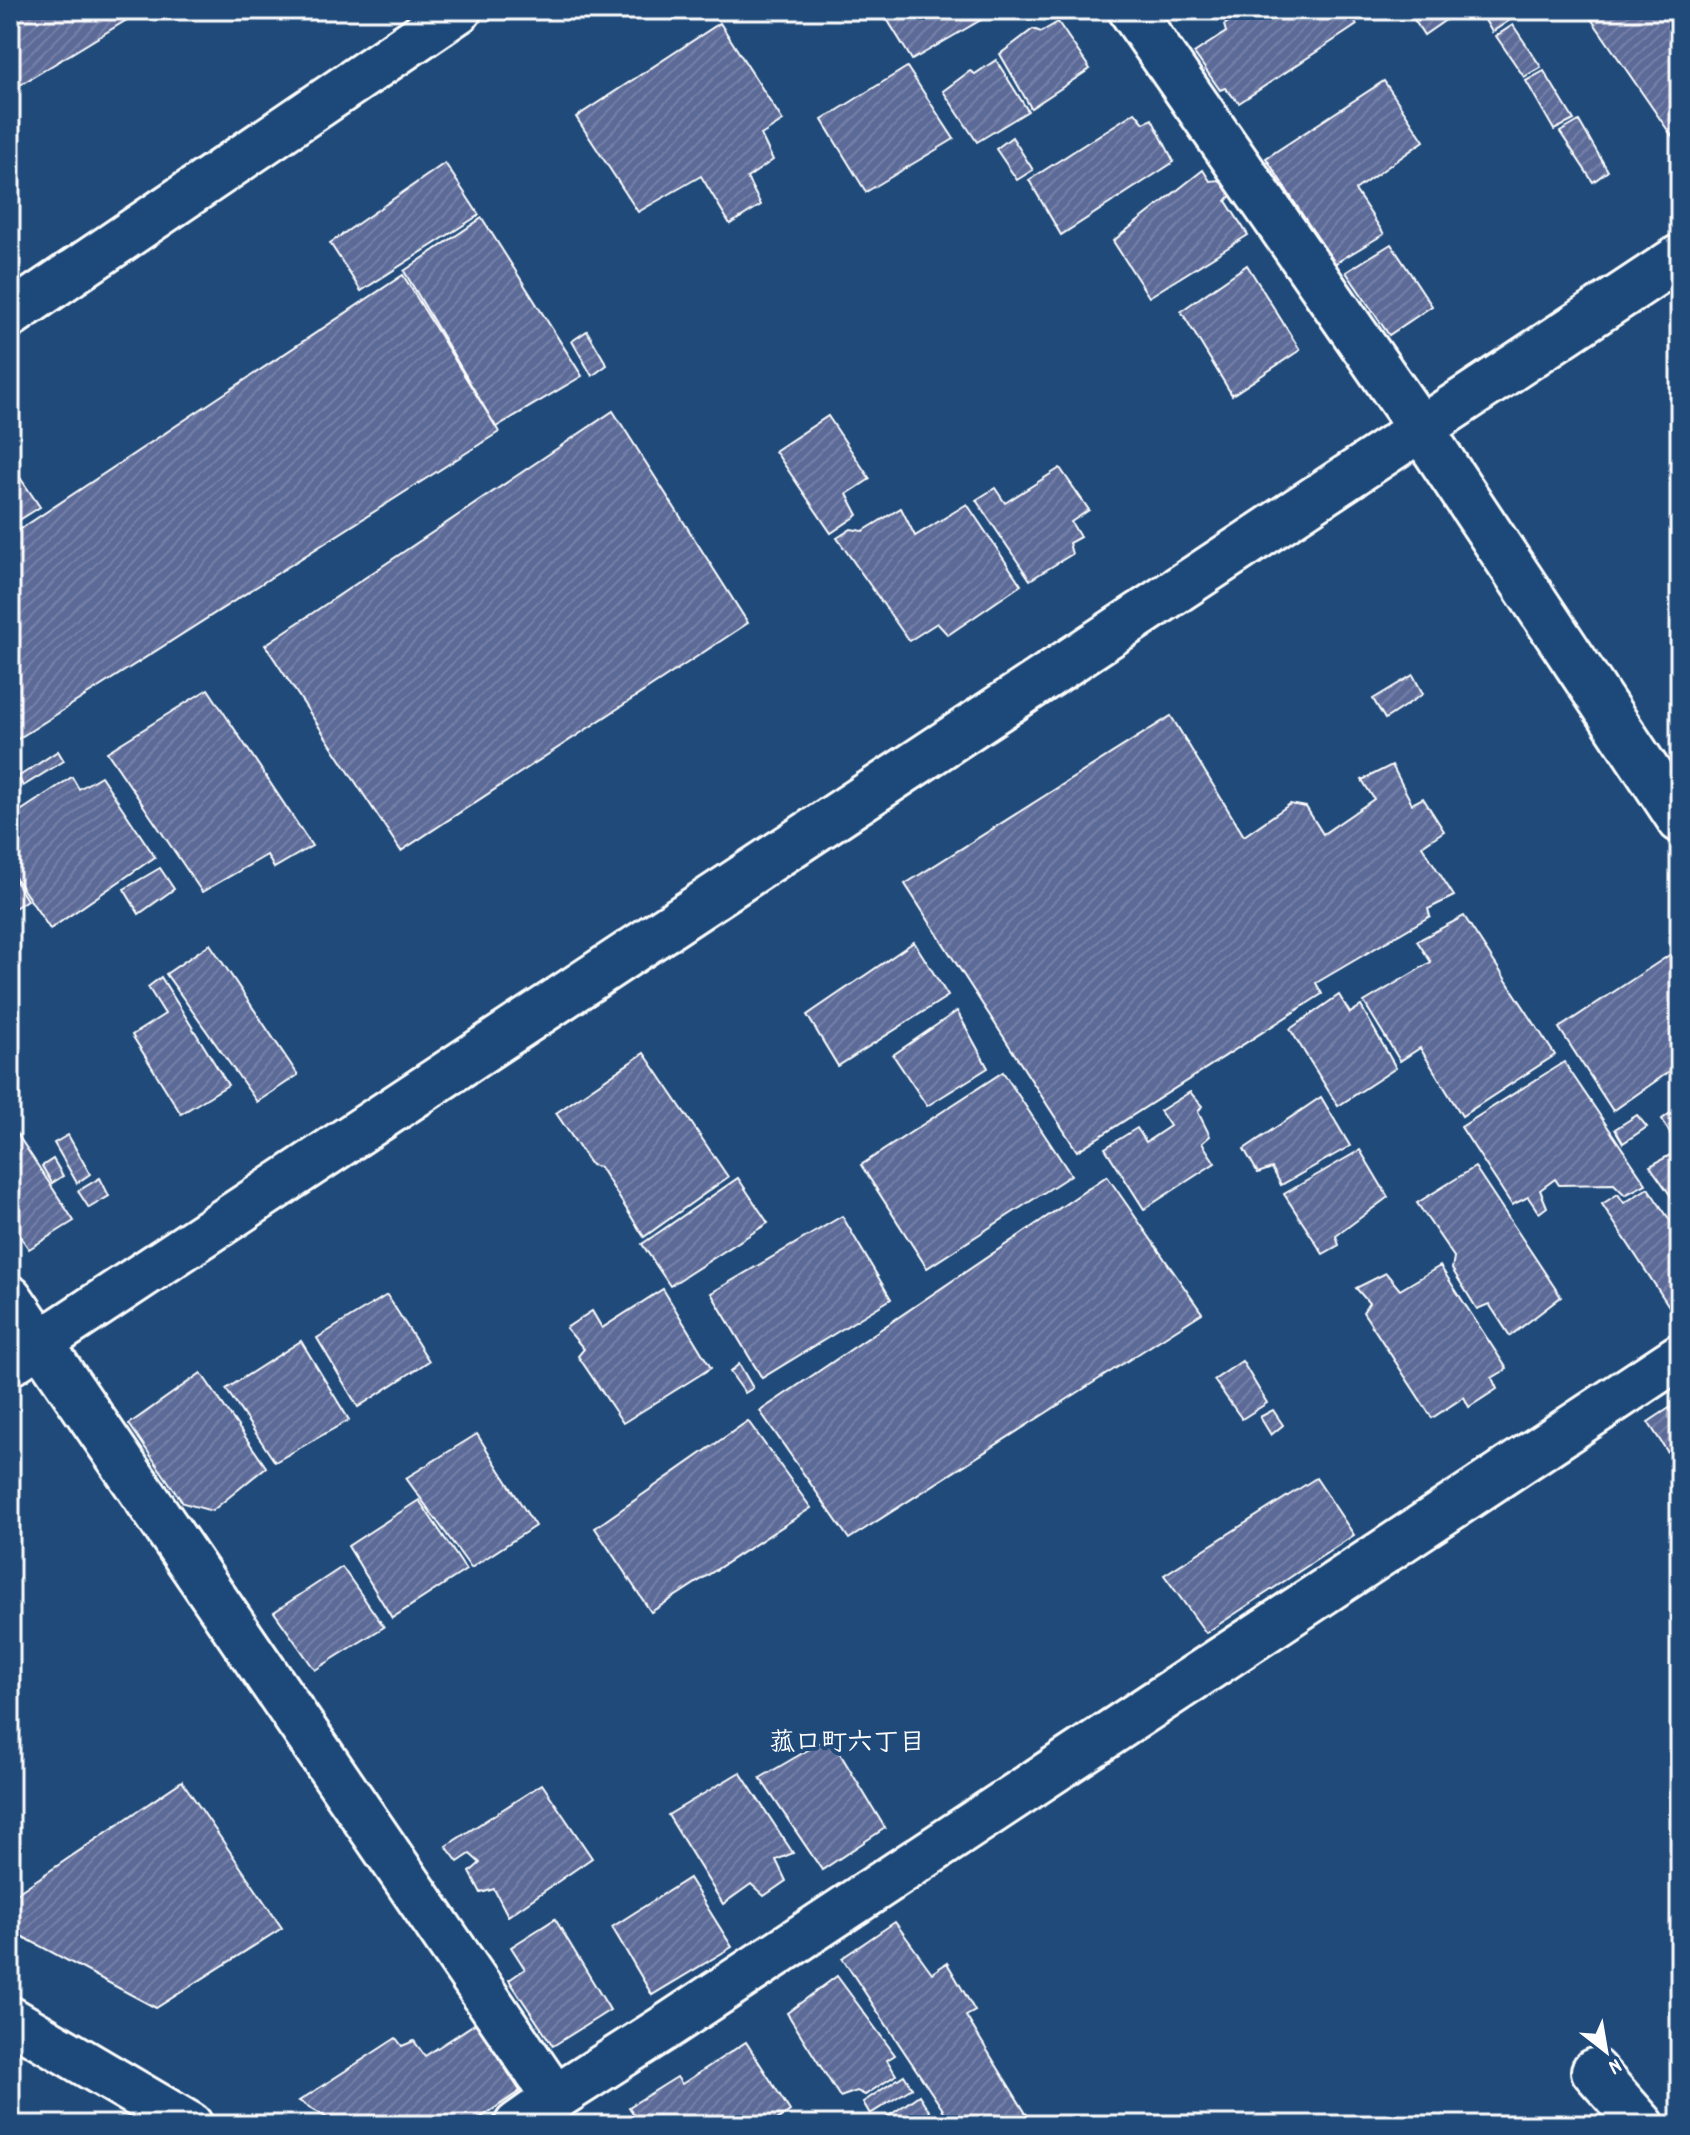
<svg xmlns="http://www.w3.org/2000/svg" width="1690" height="2135" viewBox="0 0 1690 2135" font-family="Dekko,'Klee One',sans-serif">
  <defs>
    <pattern id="building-hatch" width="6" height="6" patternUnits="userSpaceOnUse" patternTransform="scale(2)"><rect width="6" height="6" fill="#5b6a97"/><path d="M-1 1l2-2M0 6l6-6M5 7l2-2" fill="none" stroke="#7480a7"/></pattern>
  </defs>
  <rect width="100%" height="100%" fill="#1f4a7a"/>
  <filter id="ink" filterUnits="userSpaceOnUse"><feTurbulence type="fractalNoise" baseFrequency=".0125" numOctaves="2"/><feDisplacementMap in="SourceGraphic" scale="16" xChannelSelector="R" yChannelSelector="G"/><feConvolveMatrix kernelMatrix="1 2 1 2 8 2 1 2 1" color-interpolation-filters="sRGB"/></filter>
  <g filter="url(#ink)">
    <g fill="url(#building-hatch)" stroke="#fff" stroke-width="2">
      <path d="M 10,10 L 143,10 L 10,91 Z"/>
      <path d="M 903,10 L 998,10 L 912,60 L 887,19 Z"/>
      <path d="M 1246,10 L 1253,14 L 1259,10 L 1348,10 L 1357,25 L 1239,103 L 1225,88 L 1220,90 L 1194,53 L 1226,32 L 1224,25 Z"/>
      <path d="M 1408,10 L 1460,10 L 1424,35 Z"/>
      <path d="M 1479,10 L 1504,10 L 1510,20 L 1492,32 Z"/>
      <path d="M 1585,10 L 1676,10 L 1680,16 L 1680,144 L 1678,145 Z"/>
      <path d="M 1058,22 L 1090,69 L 1031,108 L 1000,54 L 1033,29 L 1041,32 Z"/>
      <path d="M 720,23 L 783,121 L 761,135 L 773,160 L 747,178 L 761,205 L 730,224 L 701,176 L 638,212 L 576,117 Z"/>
      <path d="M 1513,25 L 1541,67 L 1524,77 L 1496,36 Z"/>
      <path d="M 996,60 L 1028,111 L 977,142 L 943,91 L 970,71 L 975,74 Z"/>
      <path d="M 907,67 L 954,139 L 866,192 L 822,120 Z"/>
      <path d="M 1544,71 L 1574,120 L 1554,130 L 1526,81 Z"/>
      <path d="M 1384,81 L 1424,141 L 1355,190 L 1384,234 L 1334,264 L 1266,158 Z"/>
      <path d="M 1135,112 L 1144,123 L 1152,119 L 1174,162 L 1061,235 L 1029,180 Z"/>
      <path d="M 1579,121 L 1608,171 L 1593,182 L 1560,132 Z"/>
      <path d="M 1012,137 L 1033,170 L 1017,180 L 996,149 Z"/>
      <path d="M 445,163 L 479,215 L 361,291 L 330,243 Z"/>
      <path d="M 1203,170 L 1210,181 L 1220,180 L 1232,194 L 1226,201 L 1248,235 L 1149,297 L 1113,241 Z"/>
      <path d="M 482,218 L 582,376 L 496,427 L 404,271 Z"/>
      <path d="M 1391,244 L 1432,306 L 1389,335 L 1346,272 Z"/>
      <path d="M 1247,265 L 1300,350 L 1232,395 L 1181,311 Z"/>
      <path d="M 403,275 L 499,432 L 10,744 L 10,536 Z"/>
      <path d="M 587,331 L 607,365 L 592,376 L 572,341 Z"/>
      <path d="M 613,411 L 748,623 L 401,851 L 265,645 Z"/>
      <path d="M 828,416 L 870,479 L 847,494 L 858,515 L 831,533 L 775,451 Z"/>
      <path d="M 10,463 L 40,507 L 10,526 Z"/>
      <path d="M 1060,468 L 1089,510 L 1071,522 L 1080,537 L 1069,543 L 1072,554 L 1030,580 L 976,500 L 995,488 L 1005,503 Z"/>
      <path d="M 967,504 L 1021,585 L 948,635 L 937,623 L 909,641 L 837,538 L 851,529 L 863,531 L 901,508 L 915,536 Z"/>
      <path d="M 1413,675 L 1423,694 L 1385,719 L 1373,699 Z"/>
      <path d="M 208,689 L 312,846 L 274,868 L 267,855 L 202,892 L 107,752 Z"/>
      <path d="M 1171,716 L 1244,836 L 1290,804 L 1306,807 L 1323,834 L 1374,799 L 1362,780 L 1392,765 L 1412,804 L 1423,798 L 1444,831 L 1422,846 L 1454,896 L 1428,909 L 1430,916 L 1316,983 L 1322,994 L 1077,1151 L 905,884 Z"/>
      <path d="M 58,751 L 64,761 L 23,786 L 18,777 Z"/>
      <path d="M 101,776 L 155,857 L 50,929 L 10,870 L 10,818 L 72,777 L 79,789 Z"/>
      <path d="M 160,868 L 174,889 L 139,914 L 124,889 Z"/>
      <path d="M 10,873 L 27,900 L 10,911 Z"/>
      <path d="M 1464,916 L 1555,1055 L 1462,1116 L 1420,1048 L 1400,1061 L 1364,1002 L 1431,962 L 1417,941 Z"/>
      <path d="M 914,942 L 948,996 L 838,1066 L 807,1015 Z"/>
      <path d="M 210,944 L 298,1075 L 257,1102 L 166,974 Z"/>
      <path d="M 1680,948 L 1680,1064 L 1613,1111 L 1559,1028 Z"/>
      <path d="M 161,977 L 228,1085 L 181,1114 L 132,1035 L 165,1014 L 148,987 Z"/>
      <path d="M 1339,995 L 1350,1013 L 1361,1006 L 1396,1068 L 1338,1106 L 1290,1029 Z"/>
      <path d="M 957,1011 L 988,1068 L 927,1106 L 893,1055 Z"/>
      <path d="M 644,1053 L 728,1177 L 644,1237 L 600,1167 L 591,1165 L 556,1113 Z"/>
      <path d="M 1564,1062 L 1646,1184 L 1625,1195 L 1614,1184 L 1559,1185 L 1555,1179 L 1540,1190 L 1547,1207 L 1539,1213 L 1528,1197 L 1512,1205 L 1461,1127 Z"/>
      <path d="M 1003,1072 L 1071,1175 L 927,1268 L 861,1165 Z"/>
      <path d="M 1190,1092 L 1202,1106 L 1198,1112 L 1210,1136 L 1202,1143 L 1215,1163 L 1144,1209 L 1105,1148 L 1137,1128 L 1146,1142 L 1170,1126 L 1160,1111 Z"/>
      <path d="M 1321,1097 L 1350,1146 L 1281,1185 L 1272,1168 L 1258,1173 L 1244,1149 Z"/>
      <path d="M 1680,1106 L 1680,1209 L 1650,1166 L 1679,1150 L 1662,1119 Z"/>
      <path d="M 1637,1115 L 1647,1127 L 1623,1143 L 1615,1129 Z"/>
      <path d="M 10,1123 L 74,1221 L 29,1249 L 10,1222 Z"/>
      <path d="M 68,1135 L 90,1174 L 77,1183 L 54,1143 Z"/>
      <path d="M 1360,1150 L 1388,1197 L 1336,1236 L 1339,1245 L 1323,1254 L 1284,1194 Z"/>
      <path d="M 53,1159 L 63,1176 L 52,1183 L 42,1166 Z"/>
      <path d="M 1475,1167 L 1561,1297 L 1510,1336 L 1489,1304 L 1477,1309 L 1452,1269 L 1454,1257 L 1417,1203 Z"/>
      <path d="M 1107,1176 L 1202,1313 L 849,1539 L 760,1411 Z"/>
      <path d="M 100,1178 L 109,1196 L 89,1208 L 78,1191 Z"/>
      <path d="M 738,1178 L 768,1223 L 670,1286 L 642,1244 Z"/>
      <path d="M 1648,1188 L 1680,1235 L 1680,1318 L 1678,1320 L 1602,1204 L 1618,1194 L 1624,1203 Z"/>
      <path d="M 842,1216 L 891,1299 L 762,1378 L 711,1293 Z"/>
      <path d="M 1440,1266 L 1507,1369 L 1492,1378 L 1497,1389 L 1469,1407 L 1464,1397 L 1432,1418 L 1363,1312 L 1369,1303 L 1356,1288 L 1386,1273 L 1400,1290 Z"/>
      <path d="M 663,1289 L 711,1368 L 623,1423 L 578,1356 L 584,1349 L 566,1328 L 592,1311 L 602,1328 Z"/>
      <path d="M 387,1295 L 429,1361 L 358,1407 L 317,1338 Z"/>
      <path d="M 301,1341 L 349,1420 L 275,1462 L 226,1389 Z"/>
      <path d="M 1242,1361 L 1267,1403 L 1242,1419 L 1214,1380 Z"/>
      <path d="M 739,1364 L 753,1388 L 745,1393 L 730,1372 Z"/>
      <path d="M 201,1373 L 266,1467 L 212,1511 L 183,1503 L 129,1424 Z"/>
      <path d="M 1680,1401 L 1680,1471 L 1648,1422 Z"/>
      <path d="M 1273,1410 L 1283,1425 L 1271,1435 L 1260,1417 Z"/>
      <path d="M 748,1421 L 811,1508 L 651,1612 L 595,1528 Z"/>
      <path d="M 477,1434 L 535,1526 L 471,1568 L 406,1478 Z"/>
      <path d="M 1316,1478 L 1354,1535 L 1206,1633 L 1164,1575 Z"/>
      <path d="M 419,1500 L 466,1570 L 392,1618 L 348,1546 Z"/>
      <path d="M 342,1567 L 384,1627 L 315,1670 L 274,1612 Z"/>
      <path d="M 830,1737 L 885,1828 L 822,1870 L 760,1778 Z"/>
      <path d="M 740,1772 L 793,1853 L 776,1860 L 786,1881 L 764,1896 L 751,1884 L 723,1904 L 668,1815 Z"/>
      <path d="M 182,1781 L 282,1928 L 156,2008 L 10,1930 L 10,1898 Z"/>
      <path d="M 542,1784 L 592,1858 L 508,1916 L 494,1889 L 481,1893 L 470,1872 L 480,1863 L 470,1854 L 458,1862 L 446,1846 Z"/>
      <path d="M 689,1878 L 732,1947 L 652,1995 L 612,1927 Z"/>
      <path d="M 555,1919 L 610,2010 L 553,2046 L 509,1980 L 525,1969 L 511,1947 Z"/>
      <path d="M 895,1922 L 932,1973 L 947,1963 L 975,2011 L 966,2016 L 1033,2125 L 953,2125 L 842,1958 Z"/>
      <path d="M 837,1976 L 895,2055 L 887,2060 L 896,2075 L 865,2095 L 857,2091 L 840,2097 L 787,2013 Z"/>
      <path d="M 476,2023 L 520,2091 L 470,2125 L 339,2125 L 299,2101 L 396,2038 L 402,2046 L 414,2041 L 425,2056 Z"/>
      <path d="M 746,2042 L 790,2111 L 769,2125 L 641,2125 L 629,2107 L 677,2077 L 682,2084 Z"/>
      <path d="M 904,2075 L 912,2088 L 870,2114 L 863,2102 Z"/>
      <path d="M 919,2095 L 938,2125 L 876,2125 Z"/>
    </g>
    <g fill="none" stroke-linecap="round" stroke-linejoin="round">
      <g stroke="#fff" stroke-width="50">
        <g id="minor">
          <path d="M 1131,10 L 1421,429 L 1680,820"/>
          <path d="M 10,315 L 459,10"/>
          <path d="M 10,1298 L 555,2098"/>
          <path d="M 1594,2071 L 1642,2125"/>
          <path d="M 517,2125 L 555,2098 L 666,2027 L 1680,1356"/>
        </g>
      </g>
      <g stroke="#fff" stroke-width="50">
        <g id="tertiary">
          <path d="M 10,1363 L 1680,257"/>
          <path d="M 10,2019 L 190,2125"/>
        </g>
      </g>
      <use href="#minor" stroke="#1f4a7a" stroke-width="44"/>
      <use href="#tertiary" stroke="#1f4a7a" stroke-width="44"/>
    </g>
  </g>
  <g text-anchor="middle" stroke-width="8" stroke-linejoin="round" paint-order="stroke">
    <g font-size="26" font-weight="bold" fill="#fff" stroke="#1f4a7a">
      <text x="847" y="1750">菰口町六丁目</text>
    </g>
  </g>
  <rect width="1690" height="2135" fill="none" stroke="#1f4a7a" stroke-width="40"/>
  <rect x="20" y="20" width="1650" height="2095" fill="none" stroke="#fff" stroke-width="3" filter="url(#ink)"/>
  <g transform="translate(1606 2051) rotate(149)" stroke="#1f4a7a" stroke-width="6" paint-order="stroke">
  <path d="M0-6L14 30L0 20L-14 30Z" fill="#ffffff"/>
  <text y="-12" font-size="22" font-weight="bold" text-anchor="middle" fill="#ffffff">N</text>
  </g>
</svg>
